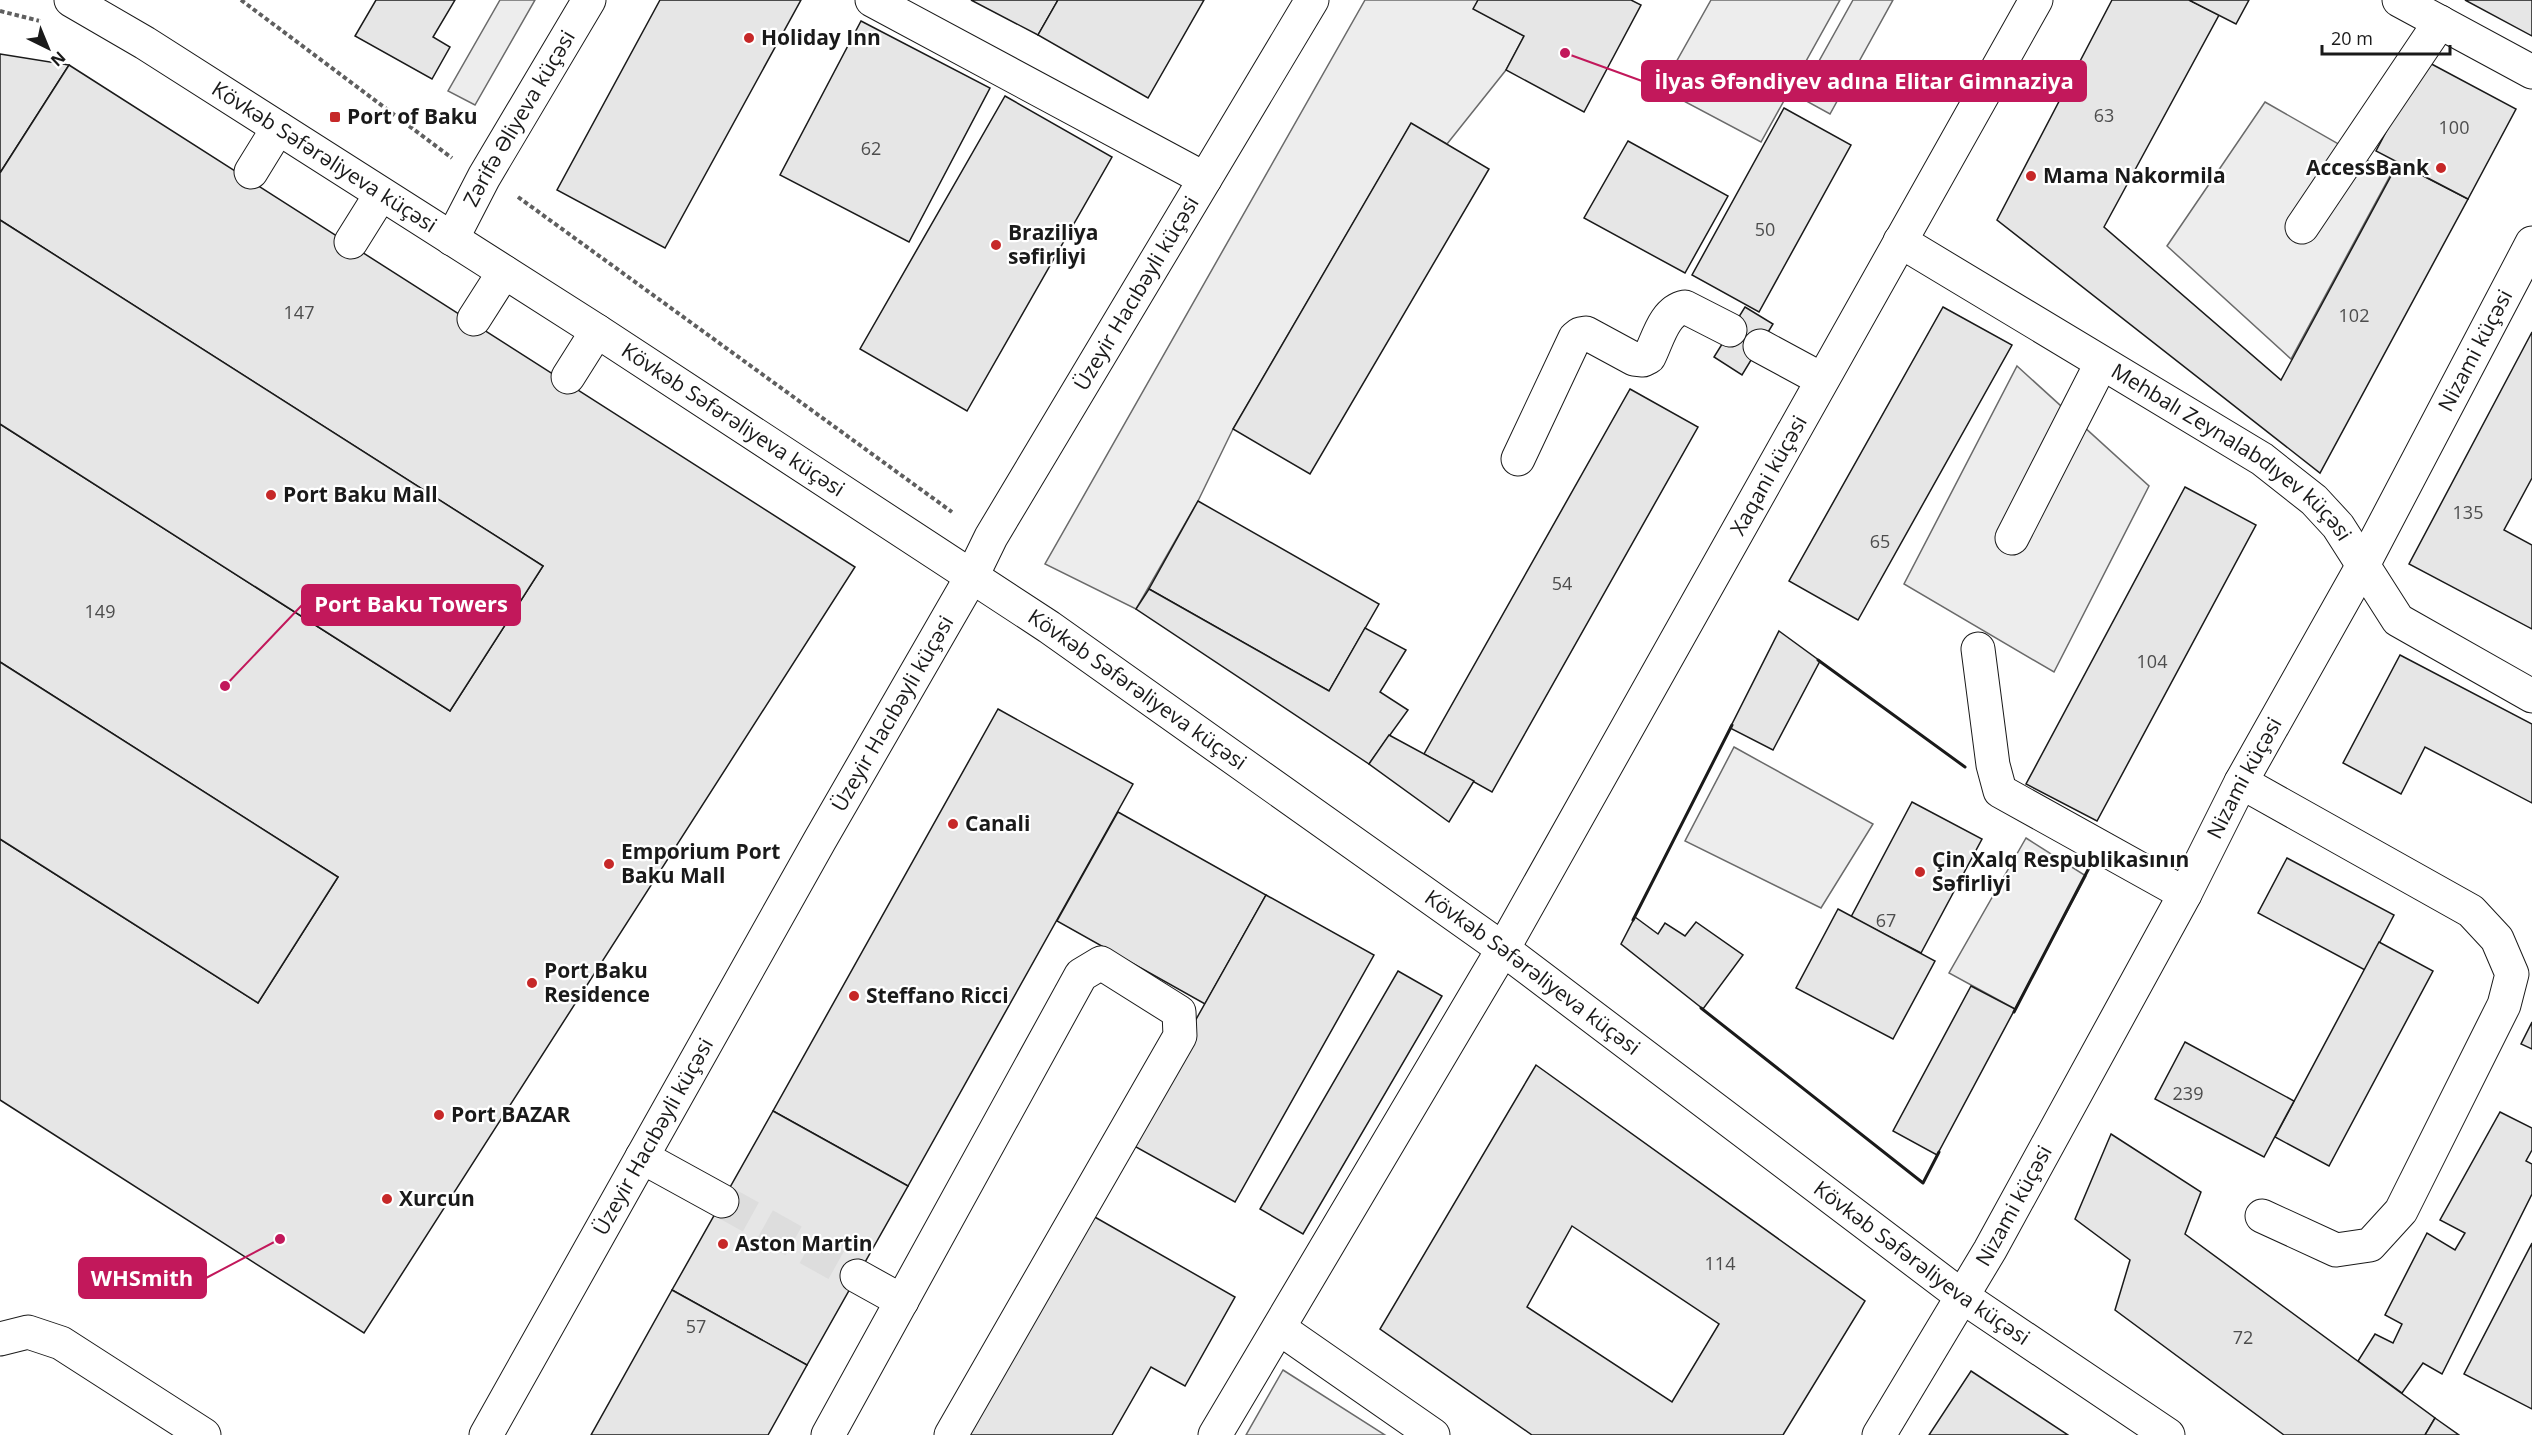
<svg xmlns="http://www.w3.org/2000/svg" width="2532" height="1435" viewBox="0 0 2532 1435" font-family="'Open Sans',sans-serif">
  <rect width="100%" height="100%" fill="#fff"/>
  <g fill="#ededed" stroke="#6a6a6a" stroke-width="1.5">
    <path d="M 500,0 L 535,0 L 475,105 L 448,91 Z"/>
    <path d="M 1365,0 L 1478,0 L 1474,9 L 1524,36 L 1506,70 L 1447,144 L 1411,124 L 1233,429 L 1198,501 L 1136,609 L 1045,564 Z"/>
    <path d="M 1711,0 L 1840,0 L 1761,142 L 1661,89 Z"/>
    <path d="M 1853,0 L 1893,0 L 1830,114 L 1799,97 Z"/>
    <path d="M 2265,102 L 2391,174 L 2291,359 L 2167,246 Z"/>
    <path d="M 2017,366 L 2149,486 L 2054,672 L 1904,584 Z"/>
    <path d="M 1734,747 L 1873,824 L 1821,908 L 1685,841 Z"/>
    <path d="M 2026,838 L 2086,876 L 2015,1009 L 1949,973 Z"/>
    <path d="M 1283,1370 L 1385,1435 L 1246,1435 Z"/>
  </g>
  <g fill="#e6e6e6" stroke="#1a1a1a" stroke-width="1.5" fill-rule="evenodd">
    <path d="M 376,0 L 455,0 L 433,37 L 450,47 L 432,79 L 355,36 Z"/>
    <path d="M 660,0 L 801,0 L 665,248 L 557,190 Z"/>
    <path d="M 971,0 L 1058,0 L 1038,35 Z"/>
    <path d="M 1058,0 L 1204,0 L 1148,98 L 1038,35 Z"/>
    <path d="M 1478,0 L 1631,0 L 1641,5 L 1584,112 L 1506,70 L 1524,36 L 1473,9 Z"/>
    <path d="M 2112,0 L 2189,0 L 2219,15 L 2104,227 L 2281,380 L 2398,163 L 2468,199 L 2320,473 L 1997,220 Z"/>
    <path d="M 2189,0 L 2249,0 L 2236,24 Z"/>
    <path d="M 2465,0 L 2532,0 L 2532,36 Z"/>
    <path d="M 861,21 L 990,88 L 909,242 L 780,175 Z"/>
    <path d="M 0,54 L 69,65 L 0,173 Z"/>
    <path d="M 2424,60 L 2516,109 L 2468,199 L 2376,151 Z"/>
    <path d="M 69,65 L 855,567 L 364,1333 L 0,1100 L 0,839 L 258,1003 L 338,877 L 0,662 L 0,424 L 450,711 L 543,566 L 0,220 L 0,173 Z"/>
    <path d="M 1005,96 L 1112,157 L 967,411 L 860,349 Z"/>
    <path d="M 1784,108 L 1851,145 L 1759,312 L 1692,275 Z"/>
    <path d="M 1411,123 L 1489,169 L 1310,474 L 1233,429 Z"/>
    <path d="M 1628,141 L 1728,196 L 1685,273 L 1584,218 Z"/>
    <path d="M 0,220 L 543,566 L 450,711 L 0,424 Z"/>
    <path d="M 1745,307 L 1773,324 L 1742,375 L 1714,357 Z"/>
    <path d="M 1943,307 L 2012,345 L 1858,620 L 1789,581 Z"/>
    <path d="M 2532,332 L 2532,478 L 2504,530 L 2532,545 L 2532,629 L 2409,564 Z"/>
    <path d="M 1630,389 L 1698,427 L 1492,792 L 1424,754 Z"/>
    <path d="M 2185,487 L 2256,525 L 2097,821 L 2026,784 Z"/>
    <path d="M 1198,501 L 1379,604 L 1329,691 L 1149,589 Z"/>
    <path d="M 1149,589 L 1329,691 L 1365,628 L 1406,650 L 1380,692 L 1408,710 L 1369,764 L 1136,609 Z"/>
    <path d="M 1779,631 L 1820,661 L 1773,750 L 1730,728 Z"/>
    <path d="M 2400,655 L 2532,724 L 2532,803 L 2425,747 L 2401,794 L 2343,763 Z"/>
    <path d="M 0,662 L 338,877 L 258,1003 L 0,839 Z"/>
    <path d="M 998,709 L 1133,784 L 908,1186 L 773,1111 Z"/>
    <path d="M 1389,735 L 1474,781 L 1449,822 L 1369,764 Z"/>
    <path d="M 1912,802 L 1982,839 L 1921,953 L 1851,917 Z"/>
    <path d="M 1118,812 L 1266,895 L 1205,1004 L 1057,921 Z"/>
    <path d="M 2287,858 L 2394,915 L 2365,970 L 2258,913 Z"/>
    <path d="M 1266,895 L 1374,955 L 1235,1202 L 1127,1142 Z"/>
    <path d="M 1838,909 L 1935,961 L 1893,1039 L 1796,988 Z"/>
    <path d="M 1635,917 L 1658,934 L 1665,923 L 1685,936 L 1696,922 L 1743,955 L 1703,1009 L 1621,944 Z"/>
    <path d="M 2379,942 L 2433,971 L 2329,1166 L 2275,1137 Z"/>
    <path d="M 1398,971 L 1442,996 L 1303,1234 L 1260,1209 Z"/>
    <path d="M 1971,986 L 2015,1009 L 1937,1155 L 1893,1131 Z"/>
    <path d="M 2532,1022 L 2532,1049 L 2521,1044 Z"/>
    <path d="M 2185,1042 L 2294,1101 L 2264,1157 L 2155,1099 Z"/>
    <path d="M 1536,1065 L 1865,1301 L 1783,1435 L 1532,1435 L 1380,1329 ZM 1572,1226 L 1719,1324 L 1672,1402 L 1527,1307 Z"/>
    <path d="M 773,1111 L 908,1186 L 807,1365 L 672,1290 Z"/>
    <path d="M 2500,1112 L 2532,1128 L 2532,1150 L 2526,1161 L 2532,1164 L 2532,1194 L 2442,1374 L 2423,1363 L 2402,1393 L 2358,1361 L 2375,1334 L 2393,1343 L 2402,1324 L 2385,1315 L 2427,1233 L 2455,1250 L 2465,1233 L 2440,1220 Z"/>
    <path d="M 2111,1134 L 2201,1192 L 2185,1234 L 2435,1418 L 2425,1435 L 2284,1435 L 2115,1310 L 2130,1260 L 2075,1219 Z"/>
    <path d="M 1093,1216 L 1235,1297 L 1185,1386 L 1151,1367 L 1112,1435 L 969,1435 Z"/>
    <path d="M 2532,1243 L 2532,1409 L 2464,1374 Z"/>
    <path d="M 672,1290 L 807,1365 L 768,1435 L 591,1435 Z"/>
    <path d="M 1971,1371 L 2068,1435 L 1929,1435 Z"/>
    <path d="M 2435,1418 L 2459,1435 L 2425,1435 Z"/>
  </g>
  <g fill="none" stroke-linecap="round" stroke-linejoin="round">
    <path stroke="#ddd" stroke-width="33" stroke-dasharray="33 16" stroke-linecap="butt" d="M 722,1201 L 857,1276"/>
    <g stroke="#1a1a1a" stroke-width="35">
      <g id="minor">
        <path id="s1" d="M 71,0 L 145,43 L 597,331 L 1049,627 L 1503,949 L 1963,1297 L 2168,1435"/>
        <path d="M 872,0 L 1205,179"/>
        <path d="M 2399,0 L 2532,72"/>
        <path d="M 251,172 L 278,128"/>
        <path d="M 2302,227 L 2440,22"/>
        <path id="s2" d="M 452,239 L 484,177 L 589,0"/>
        <path id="s3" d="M 1900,241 L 2262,459 L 2314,500 L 2338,526 L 2398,620 L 2532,696"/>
        <path d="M 351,242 L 381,194"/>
        <path d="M 474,319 L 504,272"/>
        <path d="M 1760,346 L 1821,379"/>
        <path d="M 568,377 L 597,331"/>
        <path d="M 1518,459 L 1575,338 L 1580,334 L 1586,333 L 1634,359 L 1643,360 L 1649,357 C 1658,339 1664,311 1685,307 L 1730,330"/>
        <path d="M 2012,538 L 2101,364"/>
        <path d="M 1978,649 L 1993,765 L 2000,791 L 2185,894"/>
        <path d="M 2241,782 L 2471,911 L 2497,939 L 2512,974 L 2504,1005 L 2401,1211 L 2370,1245 L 2336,1250 L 2262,1216"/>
        <path d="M 642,1157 L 722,1201"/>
        <path d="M 857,1276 L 902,1301"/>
        <path d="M 1279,1328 L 1433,1435"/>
        <path d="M 0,1339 L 28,1332 L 61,1343 L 204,1435"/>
        <path d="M 828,1435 L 1081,975 L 1101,963 L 1179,1012 L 1180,1036 L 951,1435"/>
        <path id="s4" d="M 1215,1435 L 1503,949 L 2036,0"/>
        <path id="s5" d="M 1879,1435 L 1990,1250 L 2185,894 L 2241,782 L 2363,565 L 2532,243"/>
      </g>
    </g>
    <g stroke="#1a1a1a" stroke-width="35">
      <g id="highway">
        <path id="s6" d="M 486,1435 L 820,840 L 972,576 L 991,537 L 1312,0"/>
      </g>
    </g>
    <g stroke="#5f5f5f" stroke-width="4" stroke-dasharray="4.5 3" stroke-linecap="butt">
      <path d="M 241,0 L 452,158"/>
      <path d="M 0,11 L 40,21"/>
      <path d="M 518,197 L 952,512"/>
    </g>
    <use href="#minor" stroke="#fff" stroke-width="33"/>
    <use href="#highway" stroke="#fff" stroke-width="33"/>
    <g stroke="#1a1a1a" stroke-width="3">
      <path d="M 1818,660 L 1965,767"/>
      <path d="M 1633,920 L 1732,725"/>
      <path d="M 1701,1008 L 1923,1183 L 1939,1152"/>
      <path d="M 2014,1012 L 2090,866"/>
    </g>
  </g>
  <g fill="#c62828" stroke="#fff" stroke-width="2">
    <circle cx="749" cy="38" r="6"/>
    <rect x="329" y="111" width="12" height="12" rx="3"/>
    <circle cx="2441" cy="168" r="6"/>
    <circle cx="2031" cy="176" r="6"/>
    <circle cx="996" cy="245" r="6"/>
    <circle cx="271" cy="495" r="6"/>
    <circle cx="953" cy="824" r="6"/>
    <circle cx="609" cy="864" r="6"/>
    <circle cx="1920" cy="872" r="6"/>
    <circle cx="532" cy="983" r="6"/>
    <circle cx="854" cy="996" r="6"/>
    <circle cx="439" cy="1115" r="6"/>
    <circle cx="387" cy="1199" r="6"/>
    <circle cx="723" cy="1244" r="6"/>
  </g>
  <g text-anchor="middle" stroke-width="4.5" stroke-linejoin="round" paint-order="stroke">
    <g font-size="18" fill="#4d4d4d">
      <text x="2104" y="122">63</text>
      <text x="2454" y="134">100</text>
      <text x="871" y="155">62</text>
      <text x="1765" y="236">50</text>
      <text x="299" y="319">147</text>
      <text x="2354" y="322">102</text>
      <text x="2468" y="519">135</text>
      <text x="1880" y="548">65</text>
      <text x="1562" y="590">54</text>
      <text x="100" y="618">149</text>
      <text x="2152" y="668">104</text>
      <text x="1886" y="927">67</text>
      <text x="2188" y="1100">239</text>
      <text x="1720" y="1270">114</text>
      <text x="696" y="1333">57</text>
      <text x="2243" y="1344">72</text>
    </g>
    <g font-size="21" font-weight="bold" fill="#1a1a1a" stroke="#fff" text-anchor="start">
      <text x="761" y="45">Holiday Inn</text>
      <text x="347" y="124">Port of Baku</text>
      <text x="2429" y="175" text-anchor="end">AccessBank</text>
      <text x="2043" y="183">Mama Nakormila</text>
      <text x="1008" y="240">Braziliya<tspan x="1008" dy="24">səfirliyi</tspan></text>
      <text x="283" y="502">Port Baku Mall</text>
      <text x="965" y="831">Canali</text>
      <text x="621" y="859">Emporium Port<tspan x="621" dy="24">Baku Mall</tspan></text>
      <text x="1932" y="867">Çin Xalq Respublikasının<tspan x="1932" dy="24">Səfirliyi</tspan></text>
      <text x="544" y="978">Port Baku<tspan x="544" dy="24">Residence</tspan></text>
      <text x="866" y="1003">Steffano Ricci</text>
      <text x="451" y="1122">Port BAZAR</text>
      <text x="399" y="1206">Xurcun</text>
      <text x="735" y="1251">Aston Martin</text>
    </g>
    <g font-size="21" fill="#1a1a1a" stroke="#fff">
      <text dy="7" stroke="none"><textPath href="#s2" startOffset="138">Zərifə Əliyeva küçəsi</textPath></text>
      <text dy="7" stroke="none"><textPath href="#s1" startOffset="298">Kövkəb Səfərəliyeva küçəsi</textPath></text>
      <text dy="7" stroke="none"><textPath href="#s6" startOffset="1314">Üzeyir Hacıbəyli küçəsi</textPath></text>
      <text dy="7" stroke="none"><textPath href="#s5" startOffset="1238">Nizami küçəsi</textPath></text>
      <text dy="7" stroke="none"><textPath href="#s1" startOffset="784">Kövkəb Səfərəliyeva küçəsi</textPath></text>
      <text dy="7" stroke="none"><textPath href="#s3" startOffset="394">Mehbalı Zeynalabdıyev küçəsi</textPath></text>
      <text dy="7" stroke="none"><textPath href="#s4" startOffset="1108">Xaqani küçəsi</textPath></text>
      <text dy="7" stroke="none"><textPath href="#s1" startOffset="1270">Kövkəb Səfərəliyeva küçəsi</textPath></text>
      <text dy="7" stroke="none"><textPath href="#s6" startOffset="828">Üzeyir Hacıbəyli küçəsi</textPath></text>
      <text dy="7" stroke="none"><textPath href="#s5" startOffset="752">Nizami küçəsi</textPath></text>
      <text dy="7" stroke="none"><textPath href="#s1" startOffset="1756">Kövkəb Səfərəliyeva küçəsi</textPath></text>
      <text dy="7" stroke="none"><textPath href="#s6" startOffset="342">Üzeyir Hacıbəyli küçəsi</textPath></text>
      <text dy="7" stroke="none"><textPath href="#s5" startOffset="266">Nizami küçəsi</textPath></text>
      <text dy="7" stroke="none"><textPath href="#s1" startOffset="2242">Kövkəb Səfərəliyeva küçəsi</textPath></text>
    </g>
  </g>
  <path fill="none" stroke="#c2185b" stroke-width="2" d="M1565 53L1642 81M225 686L302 605M280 1239L206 1278"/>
  <g fill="#c2185b" stroke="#fff" stroke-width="2">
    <circle cx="1565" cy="53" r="6"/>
    <circle cx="225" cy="686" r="6"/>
    <circle cx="280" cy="1239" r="6"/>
  </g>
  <g fill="#c2185b" stroke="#c2185b" stroke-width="2">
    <rect x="1642" y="61" width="444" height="40" rx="6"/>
    <rect x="302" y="585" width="218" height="40" rx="6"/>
    <rect x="79" y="1258" width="127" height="40" rx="6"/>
  </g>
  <g font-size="22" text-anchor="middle" font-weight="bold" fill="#fff">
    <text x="1864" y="89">İlyas Əfəndiyev adına Elitar Gimnaziya</text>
    <text x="411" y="612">Port Baku Towers</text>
    <text x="142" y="1286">WHSmith</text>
  </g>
  <g transform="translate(48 48) rotate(137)" stroke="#ffffff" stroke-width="4.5" paint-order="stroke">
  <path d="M0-4.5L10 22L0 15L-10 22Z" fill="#1a1a1a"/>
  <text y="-9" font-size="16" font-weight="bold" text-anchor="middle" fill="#1a1a1a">N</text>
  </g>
  <path d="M2322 45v9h128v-9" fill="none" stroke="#1a1a1a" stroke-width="3"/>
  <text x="2331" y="45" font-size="18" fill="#1a1a1a" stroke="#ffffff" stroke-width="4.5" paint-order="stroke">20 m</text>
</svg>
